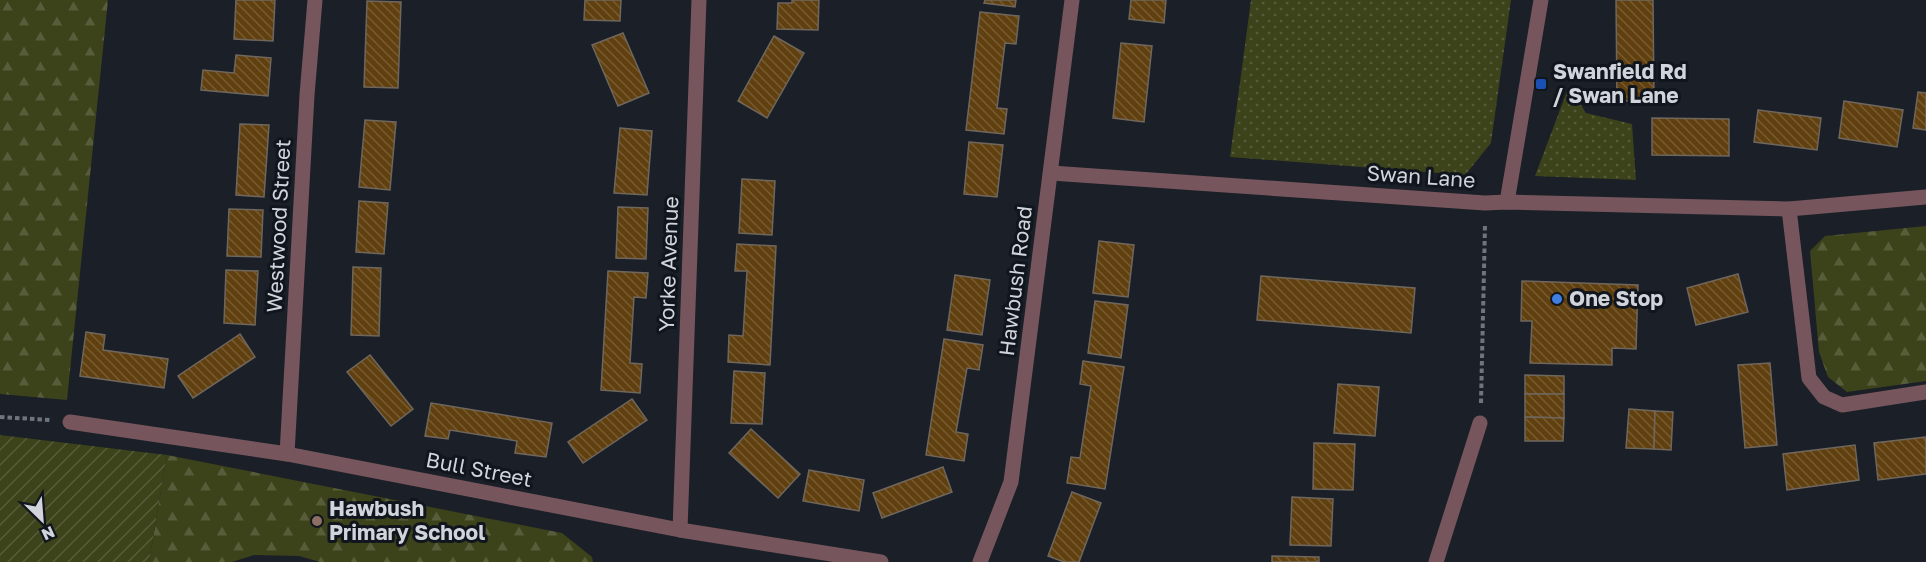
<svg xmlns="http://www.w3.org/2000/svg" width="1926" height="562" viewBox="0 0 1926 562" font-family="'Golos Text',sans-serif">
  <defs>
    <pattern id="grass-dots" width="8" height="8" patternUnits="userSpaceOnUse" patternTransform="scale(1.5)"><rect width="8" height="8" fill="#3c4219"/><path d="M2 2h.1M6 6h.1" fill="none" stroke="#575c3a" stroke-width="1.8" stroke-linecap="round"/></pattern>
    <pattern id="forest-firs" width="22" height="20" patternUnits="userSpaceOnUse" patternTransform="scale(1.5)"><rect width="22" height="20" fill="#3c4219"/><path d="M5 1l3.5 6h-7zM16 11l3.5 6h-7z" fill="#575c3a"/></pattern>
    <pattern id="garden-furrows" width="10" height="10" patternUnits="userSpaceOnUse" patternTransform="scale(1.5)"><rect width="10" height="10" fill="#3c4219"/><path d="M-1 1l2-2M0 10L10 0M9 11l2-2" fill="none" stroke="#575c3a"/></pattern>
    <pattern id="building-back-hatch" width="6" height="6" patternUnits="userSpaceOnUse" patternTransform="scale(1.5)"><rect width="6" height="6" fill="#614010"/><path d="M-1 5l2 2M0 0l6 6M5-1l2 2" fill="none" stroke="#775b32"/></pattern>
  </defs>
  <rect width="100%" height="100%" fill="#1a1f28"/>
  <g fill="url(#grass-dots)">
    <path d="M 1251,0 L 1511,0 L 1491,143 L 1465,175 L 1230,157 Z"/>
    <path d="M 1569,86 L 1586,113 L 1632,124 L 1636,180 L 1535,176 Z"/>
  </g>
  <g fill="url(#forest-firs)">
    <path d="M 0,0 L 108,0 L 67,400 L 0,394 Z"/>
    <path d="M 1926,226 L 1926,381 L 1847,392 L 1828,377 L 1819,352 L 1810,251 L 1825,236 Z"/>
    <path d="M 167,455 L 562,533 L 592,557 L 593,562 L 320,562 L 299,556 L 254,555 L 232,562 L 149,562 Z"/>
  </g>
  <path fill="url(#garden-furrows)" d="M 0,435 L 167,455 L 149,562 L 0,562 Z"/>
  <g fill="url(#building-back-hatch)" stroke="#6f675d" stroke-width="1.5">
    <path d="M 236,0 L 275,0 L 273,41 L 234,39 Z"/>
    <path d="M 585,0 L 621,0 L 620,21 L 584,20 Z"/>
    <path d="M 792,0 L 819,0 L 818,30 L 777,29 L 778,3 L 792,3 Z"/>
    <path d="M 985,0 L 1016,0 L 1015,7 L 984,3 Z"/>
    <path d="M 1131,0 L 1166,0 L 1164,23 L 1129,19 Z"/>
    <path d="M 1616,0 L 1653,0 L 1654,101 L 1617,101 Z"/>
    <path d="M 367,1 L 401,2 L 398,88 L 364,87 Z"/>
    <path d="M 980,12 L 1019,16 L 1016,44 L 1005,43 L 997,108 L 1007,109 L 1004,134 L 966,130 Z"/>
    <path d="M 623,33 L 649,93 L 618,106 L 592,45 Z"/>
    <path d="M 774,36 L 804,53 L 767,118 L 738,101 Z"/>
    <path d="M 1121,43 L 1152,46 L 1144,122 L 1113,118 Z"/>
    <path d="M 236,55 L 271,58 L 268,96 L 201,90 L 203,70 L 234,73 Z"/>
    <path d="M 1918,92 L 1926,93 L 1926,130 L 1913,128 Z"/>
    <path d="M 1844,101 L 1903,110 L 1897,147 L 1839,138 Z"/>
    <path d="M 1758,110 L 1821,118 L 1817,150 L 1754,142 Z"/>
    <path d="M 1652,118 L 1729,119 L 1729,156 L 1652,155 Z"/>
    <path d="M 365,120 L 396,122 L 390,190 L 359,187 Z"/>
    <path d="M 240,124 L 269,125 L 264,197 L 236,195 Z"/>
    <path d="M 620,128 L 652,131 L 647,195 L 614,193 Z"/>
    <path d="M 969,142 L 1003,145 L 997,197 L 964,194 Z"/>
    <path d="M 742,179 L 775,181 L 772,235 L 739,233 Z"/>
    <path d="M 359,201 L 388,203 L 384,254 L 356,252 Z"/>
    <path d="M 618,207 L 648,208 L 646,259 L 616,258 Z"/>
    <path d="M 229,209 L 263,210 L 261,257 L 227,256 Z"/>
    <path d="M 1099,241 L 1134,245 L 1128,297 L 1093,293 Z"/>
    <path d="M 737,244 L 776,246 L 770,365 L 728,362 L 729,335 L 743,336 L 747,271 L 735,271 Z"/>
    <path d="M 353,267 L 381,268 L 379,336 L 351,335 Z"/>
    <path d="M 226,270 L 258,271 L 255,325 L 224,323 Z"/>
    <path d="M 608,271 L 648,273 L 646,298 L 634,297 L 630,363 L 642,364 L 640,393 L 601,390 Z"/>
    <path d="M 1738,274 L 1748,312 L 1696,325 L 1687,288 Z"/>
    <path d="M 955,275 L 990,280 L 982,335 L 947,330 Z"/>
    <path d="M 1261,276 L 1415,288 L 1411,333 L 1257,320 Z"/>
    <path d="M 1522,281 L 1638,285 L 1636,349 L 1612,348 L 1612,365 L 1530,363 L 1532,321 L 1521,321 Z"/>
    <path d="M 1095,301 L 1128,305 L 1121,358 L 1088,353 Z"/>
    <path d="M 86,332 L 105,335 L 103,350 L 168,359 L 164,388 L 80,376 Z"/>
    <path d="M 240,334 L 255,357 L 193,398 L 178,376 Z"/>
    <path d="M 944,339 L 983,345 L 979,370 L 967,368 L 956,432 L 968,434 L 964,461 L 926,455 Z"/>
    <path d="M 370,355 L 413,409 L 391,426 L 347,372 Z"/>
    <path d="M 1083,361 L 1124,367 L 1105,489 L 1067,483 L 1071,457 L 1080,458 L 1091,386 L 1080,384 Z"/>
    <path d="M 1770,363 L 1777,445 L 1745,448 L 1738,365 Z"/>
    <path d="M 734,371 L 765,373 L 762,424 L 731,423 Z"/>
    <path d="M 1525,375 L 1564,376 L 1564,394 L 1525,394 Z"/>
    <path d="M 1338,384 L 1379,387 L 1375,436 L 1334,433 Z"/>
    <path d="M 1525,394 L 1564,394 L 1564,418 L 1525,417 Z"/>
    <path d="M 632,399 L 647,420 L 583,463 L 568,442 Z"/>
    <path d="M 431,403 L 552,423 L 546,457 L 515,453 L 517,441 L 450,430 L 448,439 L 425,436 Z"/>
    <path d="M 1629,409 L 1655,411 L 1654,449 L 1626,448 Z"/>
    <path d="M 1655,411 L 1673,412 L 1671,450 L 1654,449 Z"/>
    <path d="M 1525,417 L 1564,418 L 1563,441 L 1525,441 Z"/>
    <path d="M 751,429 L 800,474 L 778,498 L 729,453 Z"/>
    <path d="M 1926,437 L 1926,474 L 1878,480 L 1874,443 Z"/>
    <path d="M 1314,443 L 1355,444 L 1353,490 L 1313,489 Z"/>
    <path d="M 1855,445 L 1859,480 L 1787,490 L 1783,454 Z"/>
    <path d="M 943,467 L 952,492 L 882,518 L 873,493 Z"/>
    <path d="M 809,470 L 864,480 L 859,511 L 803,501 Z"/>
    <path d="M 1072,492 L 1101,503 L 1079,562 L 1064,562 L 1048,556 Z"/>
    <path d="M 1292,497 L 1333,499 L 1331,546 L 1290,545 Z"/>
    <path d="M 1272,556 L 1319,557 L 1319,562 L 1272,562 Z"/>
  </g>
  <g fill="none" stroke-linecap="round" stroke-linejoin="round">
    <g stroke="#70757d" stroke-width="4" stroke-dasharray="4.5 3" stroke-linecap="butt">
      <path d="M 1481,403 L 1485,225"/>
      <path d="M 0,417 L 50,420"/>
    </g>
    <g stroke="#76565c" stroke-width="15">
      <path d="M 1507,202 L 1541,0"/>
      <path d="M 1789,209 L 1809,378 L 1824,397 L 1842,405 L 1926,392"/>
      <path d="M 70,422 L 287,454 L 680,530 L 881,562"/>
      <path d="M 287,454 L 307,95 L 315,0"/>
      <path d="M 680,530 L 699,0"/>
      <path d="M 1436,562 L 1480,423"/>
    </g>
    <g stroke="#76565c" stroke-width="15">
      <path d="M 1051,173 L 1485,203 L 1507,202 L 1789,209 L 1926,197"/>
      <path d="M 980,562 L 1011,482 L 1072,0"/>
    </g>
  </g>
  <rect fill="#1a4fb4" stroke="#11161e" stroke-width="2" x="1535" y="78" width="12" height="12" rx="3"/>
  <circle fill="#3f7fe0" stroke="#11161e" stroke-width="2" cx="1557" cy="299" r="6"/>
  <circle fill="#8d6e63" stroke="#11161e" stroke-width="2" cx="317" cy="521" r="6"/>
  <g text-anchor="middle" stroke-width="6" stroke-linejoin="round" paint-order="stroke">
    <g font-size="21" font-weight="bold" fill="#d1d5db" stroke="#11161e" text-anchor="start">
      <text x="1553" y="79">Swanfield Rd<tspan x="1553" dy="24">/ Swan Lane</tspan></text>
      <text x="1569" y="306">One Stop</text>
      <text x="329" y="516">Hawbush<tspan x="329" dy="24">Primary School</tspan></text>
    </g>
    <g font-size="21" fill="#d1d5db" stroke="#11161e">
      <text transform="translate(1421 177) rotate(4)" y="7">Swan Lane</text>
      <text transform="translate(279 226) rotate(-87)" y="7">Westwood Street</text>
      <text transform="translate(669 264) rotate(-88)" y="7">Yorke Avenue</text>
      <text transform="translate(1016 281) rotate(-83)" y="7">Hawbush Road</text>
      <text transform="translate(479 470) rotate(11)" y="7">Bull Street</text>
    </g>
  </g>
  <g transform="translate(42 520) rotate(155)" stroke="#11161e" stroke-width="4.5" paint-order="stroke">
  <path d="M0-4.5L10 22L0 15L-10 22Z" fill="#d1d5db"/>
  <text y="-9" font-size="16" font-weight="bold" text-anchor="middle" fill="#d1d5db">N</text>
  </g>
</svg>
